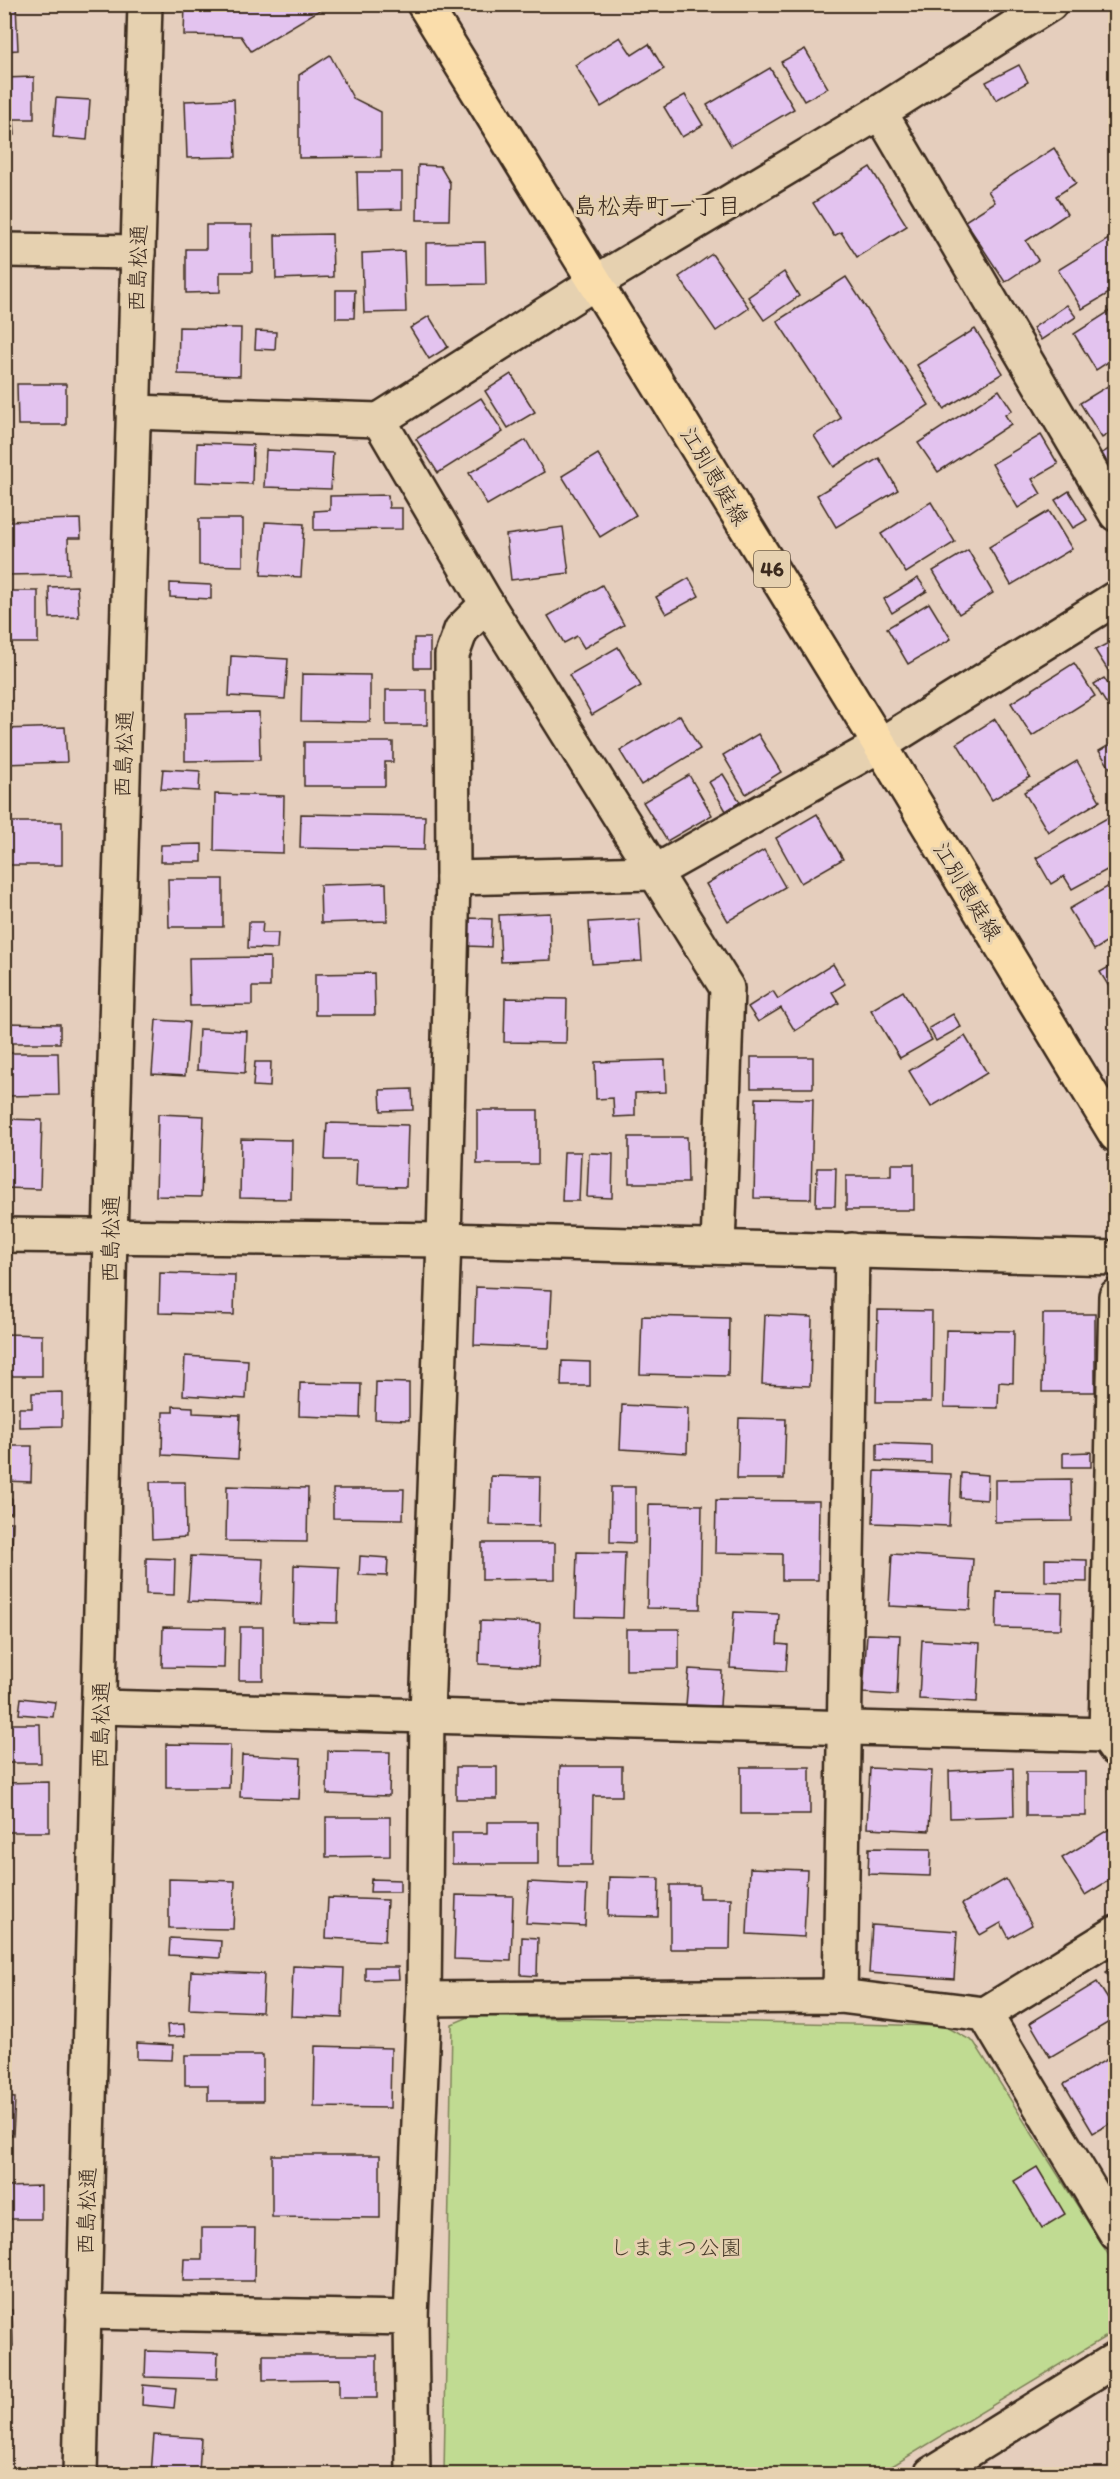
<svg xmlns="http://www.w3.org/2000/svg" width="1120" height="2479" viewBox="0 0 1120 2479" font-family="Itim,'Klee One',sans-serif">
  <rect width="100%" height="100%" fill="#e5cebd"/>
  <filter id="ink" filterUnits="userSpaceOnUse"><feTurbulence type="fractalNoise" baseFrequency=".0167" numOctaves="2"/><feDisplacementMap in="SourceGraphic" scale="12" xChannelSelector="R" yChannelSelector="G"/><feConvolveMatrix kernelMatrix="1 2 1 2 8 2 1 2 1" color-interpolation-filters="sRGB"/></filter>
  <g filter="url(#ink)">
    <path fill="#c0db92" stroke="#7e8258" stroke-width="1.5" d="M 471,2016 L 945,2026 L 974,2042 L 1115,2265 L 1115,2331 L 879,2474 L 444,2474 L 452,2024 Z"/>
    <g fill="#e3c3ef" stroke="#3b2a1e" stroke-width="1.5">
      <path d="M 4,4 L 16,4 L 18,50 L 4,51 Z"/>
      <path d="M 185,4 L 321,4 L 323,8 L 251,51 L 241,36 L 184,35 Z"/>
      <path d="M 620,37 L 632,55 L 649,44 L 664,69 L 601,107 L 575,65 Z"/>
      <path d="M 805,49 L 828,88 L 804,101 L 781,62 Z"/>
      <path d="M 330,55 L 353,98 L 381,112 L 381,157 L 299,158 L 299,75 Z"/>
      <path d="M 1019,65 L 1028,82 L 996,100 L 986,82 Z"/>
      <path d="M 770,68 L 794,109 L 731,146 L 707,105 Z"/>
      <path d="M 34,77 L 34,119 L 14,119 L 15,135 L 4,135 L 4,78 Z"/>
      <path d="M 685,95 L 703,125 L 682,137 L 664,107 Z"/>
      <path d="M 56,98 L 90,100 L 87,140 L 53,137 Z"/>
      <path d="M 234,99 L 236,157 L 187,158 L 185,101 Z"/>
      <path d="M 1054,148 L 1076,183 L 1056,196 L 1067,214 L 1026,241 L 1038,260 L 1005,282 L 965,221 L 995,202 L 988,191 Z"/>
      <path d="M 418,165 L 440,166 L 450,183 L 449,220 L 417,220 Z"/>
      <path d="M 870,167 L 907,226 L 857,257 L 841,232 L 834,236 L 813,203 Z"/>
      <path d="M 357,172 L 402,172 L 402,209 L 358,210 Z"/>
      <path d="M 206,225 L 252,225 L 252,272 L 220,272 L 220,292 L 186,293 L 186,249 L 206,249 Z"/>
      <path d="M 332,234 L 333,277 L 276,279 L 275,235 Z"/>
      <path d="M 1115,235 L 1116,289 L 1082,309 L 1058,270 Z"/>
      <path d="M 485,242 L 486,284 L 426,285 L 426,243 Z"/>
      <path d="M 404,251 L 406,312 L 364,313 L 362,253 Z"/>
      <path d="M 712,254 L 749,308 L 716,331 L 679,277 Z"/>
      <path d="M 784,272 L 799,296 L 764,320 L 748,297 Z"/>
      <path d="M 846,277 L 929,405 L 834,467 L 814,436 L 841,418 L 777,321 Z"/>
      <path d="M 336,290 L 355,290 L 354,318 L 336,318 Z"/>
      <path d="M 1067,305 L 1076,317 L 1041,340 L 1033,328 Z"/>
      <path d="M 1116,307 L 1116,357 L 1096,370 L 1074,334 Z"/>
      <path d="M 429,316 L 448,347 L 429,359 L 410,328 Z"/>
      <path d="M 179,327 L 241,328 L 240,376 L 178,374 Z"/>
      <path d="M 975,329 L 1003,373 L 944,409 L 917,365 Z"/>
      <path d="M 256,331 L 276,332 L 275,350 L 255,349 Z"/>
      <path d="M 511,374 L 535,412 L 508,428 L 485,391 Z"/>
      <path d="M 1116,381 L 1116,429 L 1102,438 L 1080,403 Z"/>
      <path d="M 17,384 L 66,384 L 66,425 L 18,425 Z"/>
      <path d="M 999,390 L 1012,410 L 1005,415 L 1011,424 L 938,472 L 918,443 Z"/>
      <path d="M 481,398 L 503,432 L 438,473 L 416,439 Z"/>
      <path d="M 1041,435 L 1058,464 L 1032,479 L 1041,494 L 1018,508 L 992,464 Z"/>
      <path d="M 526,440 L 544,472 L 487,505 L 469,473 Z"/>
      <path d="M 197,443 L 253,445 L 252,484 L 196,482 Z"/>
      <path d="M 1116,445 L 1116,466 L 1111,469 L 1102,453 Z"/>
      <path d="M 266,450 L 333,453 L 331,489 L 264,487 Z"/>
      <path d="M 598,454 L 636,515 L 600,537 L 562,476 Z"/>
      <path d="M 879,458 L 898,490 L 836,527 L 817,495 Z"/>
      <path d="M 1069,491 L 1087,520 L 1073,528 L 1055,500 Z"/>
      <path d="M 388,495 L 389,508 L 402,508 L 402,529 L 314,530 L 314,511 L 330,510 L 330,496 Z"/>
      <path d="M 931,502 L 955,542 L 906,573 L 881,534 Z"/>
      <path d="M 1049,511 L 1072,549 L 1011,585 L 989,547 Z"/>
      <path d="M 80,519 L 81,538 L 68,538 L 69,574 L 4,575 L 4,521 Z"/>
      <path d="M 199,519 L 243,519 L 243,566 L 199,565 Z"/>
      <path d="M 265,522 L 304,524 L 301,577 L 261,575 Z"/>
      <path d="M 563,527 L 569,573 L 511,580 L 506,535 Z"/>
      <path d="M 968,550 L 993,593 L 959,614 L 933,571 Z"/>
      <path d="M 689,578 L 699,596 L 666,614 L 656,597 Z"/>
      <path d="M 918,578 L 927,591 L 892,613 L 884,599 Z"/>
      <path d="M 170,583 L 211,585 L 211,599 L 170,597 Z"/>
      <path d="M 602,585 L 624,625 L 584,648 L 577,636 L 564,643 L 548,616 Z"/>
      <path d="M 77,586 L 79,617 L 50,618 L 49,587 Z"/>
      <rect x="4" y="591" width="34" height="52"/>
      <path d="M 929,603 L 951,639 L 908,664 L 887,628 Z"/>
      <rect x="414" y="638" width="16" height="30"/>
      <path d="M 1116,639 L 1116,683 L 1095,650 Z"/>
      <path d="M 618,647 L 641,686 L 592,715 L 569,675 Z"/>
      <path d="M 231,656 L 288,659 L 285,699 L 229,696 Z"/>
      <path d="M 1074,663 L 1095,696 L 1032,736 L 1011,703 Z"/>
      <path d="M 302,674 L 370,675 L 370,722 L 301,721 Z"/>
      <path d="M 1104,678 L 1116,696 L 1116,719 L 1094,684 Z"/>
      <rect x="386" y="690" width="41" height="35"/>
      <path d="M 259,712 L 260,760 L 185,761 L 185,713 Z"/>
      <path d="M 680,715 L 700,749 L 641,785 L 620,751 Z"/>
      <path d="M 995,719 L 1030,777 L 992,800 L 957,743 Z"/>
      <path d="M 65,727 L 67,762 L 4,764 L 4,729 Z"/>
      <path d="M 758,734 L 781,772 L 746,794 L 723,755 Z"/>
      <path d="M 1116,741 L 1116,777 L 1099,751 Z"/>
      <path d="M 304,742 L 393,742 L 393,762 L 385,762 L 385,786 L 304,786 Z"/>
      <path d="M 1077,761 L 1100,801 L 1048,832 L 1024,792 Z"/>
      <path d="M 163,769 L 200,771 L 199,791 L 161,789 Z"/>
      <path d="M 723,774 L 740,802 L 726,811 L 709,782 Z"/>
      <path d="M 689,775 L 712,815 L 667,841 L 643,802 Z"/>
      <path d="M 215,794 L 284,796 L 283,853 L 214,851 Z"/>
      <path d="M 1116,813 L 1116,865 L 1072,889 L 1064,876 L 1051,884 L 1036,858 Z"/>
      <path d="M 301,814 L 425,816 L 424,850 L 300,848 Z"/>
      <path d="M 817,814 L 843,859 L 801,883 L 776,838 Z"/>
      <rect x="4" y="822" width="58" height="43"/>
      <path d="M 202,844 L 202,862 L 160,862 L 161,845 Z"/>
      <path d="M 764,850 L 785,887 L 728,921 L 706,884 Z"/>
      <path d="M 168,879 L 223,879 L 223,927 L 169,927 Z"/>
      <path d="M 1116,882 L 1116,937 L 1094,950 L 1069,909 Z"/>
      <path d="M 386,883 L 387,921 L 321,923 L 320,885 Z"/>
      <path d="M 550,913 L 551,960 L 501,962 L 499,915 Z"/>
      <path d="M 469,918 L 492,919 L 491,947 L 468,946 Z"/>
      <path d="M 639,919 L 642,961 L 592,964 L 589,922 Z"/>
      <path d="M 249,922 L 263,922 L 262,933 L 278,933 L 277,949 L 248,948 Z"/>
      <path d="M 270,957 L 270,987 L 252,987 L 252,1005 L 190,1006 L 189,958 Z"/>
      <path d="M 1116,963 L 1116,998 L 1100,972 Z"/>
      <path d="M 833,964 L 845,984 L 832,992 L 839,1003 L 795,1031 L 781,1008 L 758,1022 L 748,1007 L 773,991 L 778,999 Z"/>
      <path d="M 374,973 L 375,1015 L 315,1015 L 315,974 Z"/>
      <path d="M 903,991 L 932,1040 L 900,1058 L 871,1010 Z"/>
      <path d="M 505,998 L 567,999 L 566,1043 L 504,1042 Z"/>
      <path d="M 953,1014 L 961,1027 L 936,1041 L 929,1028 Z"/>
      <path d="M 156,1020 L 189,1022 L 185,1076 L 152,1074 Z"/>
      <path d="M 4,1023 L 60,1024 L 60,1043 L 4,1043 Z"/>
      <path d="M 199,1029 L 247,1031 L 245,1073 L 197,1070 Z"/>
      <path d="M 965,1036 L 987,1073 L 931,1107 L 909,1071 Z"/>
      <path d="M 6,1053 L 58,1053 L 59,1095 L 7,1096 Z"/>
      <rect x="751" y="1057" width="62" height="31"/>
      <path d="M 665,1060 L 666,1092 L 635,1093 L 635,1116 L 614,1117 L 613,1098 L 596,1099 L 595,1062 Z"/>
      <path d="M 255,1062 L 271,1062 L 270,1087 L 253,1086 Z"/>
      <path d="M 412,1089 L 413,1110 L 381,1111 L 380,1090 Z"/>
      <path d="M 756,1098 L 813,1099 L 811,1199 L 754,1198 Z"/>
      <rect x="477" y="1110" width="61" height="54"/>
      <path d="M 158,1114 L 204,1116 L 201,1197 L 156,1196 Z"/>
      <path d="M 4,1119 L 42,1120 L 40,1189 L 4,1188 Z"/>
      <path d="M 327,1123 L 408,1125 L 406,1187 L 356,1186 L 357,1160 L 325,1160 Z"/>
      <path d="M 629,1137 L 687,1137 L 688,1183 L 629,1183 Z"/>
      <path d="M 241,1139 L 292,1140 L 291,1199 L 240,1198 Z"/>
      <path d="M 564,1152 L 581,1152 L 579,1201 L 562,1201 Z"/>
      <path d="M 589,1153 L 613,1154 L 612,1198 L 587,1197 Z"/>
      <path d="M 891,1164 L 914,1164 L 914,1210 L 846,1210 L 846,1176 L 891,1176 Z"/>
      <path d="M 817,1168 L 836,1168 L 835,1206 L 816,1206 Z"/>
      <path d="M 160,1273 L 235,1275 L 234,1315 L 159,1313 Z"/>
      <path d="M 476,1287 L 552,1290 L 549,1348 L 474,1345 Z"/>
      <path d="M 878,1310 L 932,1311 L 931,1402 L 876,1402 Z"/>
      <path d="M 1043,1314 L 1095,1314 L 1095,1392 L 1042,1392 Z"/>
      <path d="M 765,1315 L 812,1317 L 810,1386 L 762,1384 Z"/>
      <path d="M 642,1316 L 729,1318 L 728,1376 L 640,1374 Z"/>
      <path d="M 946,1330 L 1014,1331 L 1013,1383 L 999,1382 L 998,1408 L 944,1407 Z"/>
      <path d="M 4,1334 L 42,1335 L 42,1376 L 4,1376 Z"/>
      <path d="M 185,1356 L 248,1360 L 246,1399 L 183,1395 Z"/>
      <path d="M 562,1361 L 590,1362 L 590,1386 L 561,1386 Z"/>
      <path d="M 376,1382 L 409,1383 L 409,1420 L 375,1419 Z"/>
      <path d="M 300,1383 L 361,1384 L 360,1418 L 299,1416 Z"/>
      <path d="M 62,1392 L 62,1426 L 19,1427 L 19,1408 L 32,1408 L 32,1393 Z"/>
      <path d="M 622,1405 L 688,1408 L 687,1453 L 620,1449 Z"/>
      <path d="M 173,1406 L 193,1407 L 193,1413 L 240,1415 L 238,1459 L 162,1455 L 163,1412 L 173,1412 Z"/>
      <path d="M 739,1418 L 786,1419 L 784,1479 L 737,1479 Z"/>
      <path d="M 877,1443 L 931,1445 L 931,1463 L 877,1461 Z"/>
      <path d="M 4,1446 L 32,1446 L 31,1482 L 4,1481 Z"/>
      <path d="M 1091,1452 L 1091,1467 L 1063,1467 L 1063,1453 Z"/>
      <path d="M 875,1471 L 951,1474 L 949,1526 L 873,1523 Z"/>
      <path d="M 961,1473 L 988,1475 L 987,1500 L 960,1498 Z"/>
      <path d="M 491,1476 L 540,1477 L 539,1526 L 490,1525 Z"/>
      <path d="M 1071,1479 L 1072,1521 L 995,1522 L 995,1480 Z"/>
      <path d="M 150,1482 L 185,1482 L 186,1537 L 152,1539 Z"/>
      <path d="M 227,1486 L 308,1488 L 307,1542 L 226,1541 Z"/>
      <path d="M 611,1487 L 635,1487 L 635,1543 L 610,1542 Z"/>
      <path d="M 333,1489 L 404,1489 L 403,1519 L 333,1518 Z"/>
      <rect x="4" y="1499" width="8" height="14"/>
      <path d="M 716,1500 L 819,1501 L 818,1580 L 782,1580 L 782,1554 L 715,1553 Z"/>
      <path d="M 649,1504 L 702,1505 L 700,1609 L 647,1608 Z"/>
      <path d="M 4,1522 L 13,1522 L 12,1548 L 4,1548 Z"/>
      <path d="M 482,1543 L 555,1543 L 555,1579 L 482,1580 Z"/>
      <path d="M 577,1552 L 625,1553 L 623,1618 L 575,1617 Z"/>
      <path d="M 892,1554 L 973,1559 L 970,1610 L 889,1606 Z"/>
      <path d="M 191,1556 L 263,1559 L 261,1604 L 188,1601 Z"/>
      <path d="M 360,1556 L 388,1558 L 387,1576 L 359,1575 Z"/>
      <path d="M 146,1558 L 175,1559 L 174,1595 L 146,1594 Z"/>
      <path d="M 1045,1559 L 1087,1560 L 1087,1582 L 1045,1581 Z"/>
      <path d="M 294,1565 L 339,1567 L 337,1623 L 293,1622 Z"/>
      <path d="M 997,1592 L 1062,1593 L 1061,1629 L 996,1628 Z"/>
      <path d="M 734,1612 L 779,1614 L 777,1644 L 788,1645 L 786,1671 L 730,1668 Z"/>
      <path d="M 480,1621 L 540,1623 L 538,1667 L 479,1664 Z"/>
      <path d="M 163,1627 L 225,1628 L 224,1668 L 162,1667 Z"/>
      <path d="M 240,1627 L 263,1627 L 263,1680 L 239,1680 Z"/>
      <path d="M 626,1629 L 679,1629 L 679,1669 L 626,1670 Z"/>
      <path d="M 867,1634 L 900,1635 L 897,1695 L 863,1693 Z"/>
      <path d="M 922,1640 L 980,1643 L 977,1702 L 919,1699 Z"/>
      <path d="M 689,1669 L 722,1671 L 720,1706 L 686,1705 Z"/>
      <path d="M 21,1698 L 55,1702 L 53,1717 L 19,1714 Z"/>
      <path d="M 4,1724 L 40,1724 L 41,1763 L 4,1763 Z"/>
      <path d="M 166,1744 L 230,1745 L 229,1788 L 166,1788 Z"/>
      <path d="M 328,1751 L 390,1752 L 389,1796 L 327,1794 Z"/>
      <path d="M 242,1755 L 301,1758 L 299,1799 L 240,1797 Z"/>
      <path d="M 560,1766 L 622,1766 L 622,1796 L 593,1796 L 592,1865 L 559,1865 Z"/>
      <rect x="456" y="1767" width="41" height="32"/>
      <rect x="741" y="1767" width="69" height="47"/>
      <path d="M 870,1768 L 932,1771 L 929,1831 L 867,1828 Z"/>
      <path d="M 1013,1768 L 1014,1816 L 950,1818 L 949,1771 Z"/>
      <rect x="1026" y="1772" width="60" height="44"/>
      <path d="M 49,1782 L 49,1832 L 4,1832 L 4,1783 Z"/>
      <path d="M 326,1817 L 390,1817 L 390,1856 L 326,1857 Z"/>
      <path d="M 487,1822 L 538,1822 L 538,1864 L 452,1864 L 452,1833 L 487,1833 Z"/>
      <path d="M 1116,1825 L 1116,1876 L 1085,1895 L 1062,1858 Z"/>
      <path d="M 869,1848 L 931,1849 L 930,1876 L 868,1874 Z"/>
      <path d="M 750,1868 L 807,1870 L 804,1937 L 747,1934 Z"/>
      <path d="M 609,1877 L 659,1878 L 658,1917 L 608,1916 Z"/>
      <path d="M 169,1879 L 235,1881 L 233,1929 L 169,1928 Z"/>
      <path d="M 371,1879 L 400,1880 L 400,1892 L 370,1892 Z"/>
      <path d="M 1006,1879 L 1032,1925 L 1009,1938 L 1001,1923 L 980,1935 L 962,1904 Z"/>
      <path d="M 529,1882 L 587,1885 L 585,1926 L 526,1923 Z"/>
      <path d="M 670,1885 L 699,1885 L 699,1898 L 731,1898 L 730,1949 L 670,1949 Z"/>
      <path d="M 456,1895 L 513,1896 L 511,1961 L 454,1959 Z"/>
      <path d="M 328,1898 L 387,1900 L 385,1941 L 326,1938 Z"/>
      <path d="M 872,1925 L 957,1931 L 954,1979 L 869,1973 Z"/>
      <path d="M 522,1937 L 538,1938 L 537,1976 L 521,1975 Z"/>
      <path d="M 170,1938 L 221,1941 L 220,1958 L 169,1955 Z"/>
      <path d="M 293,1966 L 344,1968 L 342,2018 L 291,2016 Z"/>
      <path d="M 1116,1966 L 1116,1988 L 1106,1972 Z"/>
      <path d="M 365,1967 L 398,1967 L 399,1979 L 365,1980 Z"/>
      <path d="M 191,1971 L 264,1974 L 262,2012 L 189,2009 Z"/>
      <path d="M 1097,1982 L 1116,2012 L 1116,2018 L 1050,2057 L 1030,2023 Z"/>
      <path d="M 184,2024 L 185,2036 L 168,2037 L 167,2025 Z"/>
      <path d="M 137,2043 L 173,2045 L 172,2060 L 137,2059 Z"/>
      <path d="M 315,2046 L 391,2048 L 390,2108 L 314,2107 Z"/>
      <path d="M 1116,2054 L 1116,2120 L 1093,2133 L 1064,2084 Z"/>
      <path d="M 185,2055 L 263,2055 L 263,2101 L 208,2101 L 208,2085 L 185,2085 Z"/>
      <path d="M 4,2097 L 15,2098 L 13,2135 L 4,2135 Z"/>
      <path d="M 272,2155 L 380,2155 L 380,2218 L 272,2217 Z"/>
      <path d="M 1037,2167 L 1065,2214 L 1042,2228 L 1014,2181 Z"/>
      <path d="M 41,2186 L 41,2219 L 5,2219 L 5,2187 Z"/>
      <path d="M 202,2228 L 255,2228 L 254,2281 L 183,2281 L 184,2259 L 202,2259 Z"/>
      <path d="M 4,2310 L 12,2310 L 13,2346 L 4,2346 Z"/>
      <path d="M 146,2351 L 218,2353 L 217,2379 L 145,2377 Z"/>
      <path d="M 263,2355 L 377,2355 L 377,2398 L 339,2398 L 339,2379 L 263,2380 Z"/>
      <path d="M 143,2385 L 176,2388 L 174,2408 L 142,2405 Z"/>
      <path d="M 154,2435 L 201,2438 L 199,2474 L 151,2474 Z"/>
    </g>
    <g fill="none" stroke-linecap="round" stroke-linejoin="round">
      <g stroke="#3b2a1e" stroke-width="38">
        <g id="street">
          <path d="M 880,112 L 1116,514"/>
          <path d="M 4,250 L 138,252"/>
          <path d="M 133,412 L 379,420 L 596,282 L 880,112 L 1050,4"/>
          <path d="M 379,420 L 487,604 L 727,988 L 718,1247"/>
          <path d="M 453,878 L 653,873 L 880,745 L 1116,598"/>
          <path d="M 4,1235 L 444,1240 L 1116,1258"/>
          <path d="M 1116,1296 L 1106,1735 L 1116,1749"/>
          <path d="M 101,1707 L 1106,1735"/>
          <path d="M 840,1996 L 852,1250"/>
          <path d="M 424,1999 L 840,1996 L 985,2014 L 1116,2233"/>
          <path d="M 985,2014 L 1116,1933"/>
          <path d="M 83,2312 L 411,2318"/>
          <path d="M 413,2474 L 411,2318 L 424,1999 L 427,1714 L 444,1240 L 453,878 L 452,655 L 461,630 L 487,604"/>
        </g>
      </g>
      <g stroke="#3b2a1e" stroke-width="38">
        <g id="secondary">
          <path d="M 80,2474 L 110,1237 L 145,4"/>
          <path d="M 931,2474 L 1116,2359"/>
        </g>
      </g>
      <g stroke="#3b2a1e" stroke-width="38">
        <path id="primary" d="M 424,4 L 880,745 L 1116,1135"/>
      </g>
      <use href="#street" stroke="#e6d1b0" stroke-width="33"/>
      <use href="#secondary" stroke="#e6d1b0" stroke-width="33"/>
      <use href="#primary" stroke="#faddab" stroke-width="33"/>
    </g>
  </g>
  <g text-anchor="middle" stroke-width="6" stroke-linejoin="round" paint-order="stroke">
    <rect fill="#e6d1b0" stroke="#6e5c4a" stroke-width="1.5" x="754" y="551" width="36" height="36" rx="4.5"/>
    <g font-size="21" font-weight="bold" fill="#3b2a1e">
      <text x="772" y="576">46</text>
    </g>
    <g font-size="22" fill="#3b2a1e" stroke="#e6d1b0">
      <text transform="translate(137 268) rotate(-88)" y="8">西島松通</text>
      <text transform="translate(715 476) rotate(59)" y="8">江別恵庭線</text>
      <text transform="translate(123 754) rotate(-88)" y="8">西島松通</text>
      <text transform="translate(968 891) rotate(59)" y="8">江別恵庭線</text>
      <text transform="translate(110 1239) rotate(-89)" y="8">西島松通</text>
      <text transform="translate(100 1725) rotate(-89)" y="8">西島松通</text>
      <text transform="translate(86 2211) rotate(-88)" y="8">西島松通</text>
    </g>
    <g font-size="22" fill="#483c2a" stroke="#e6d1b0">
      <text x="676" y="2255">しままつ公園</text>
    </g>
    <g font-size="24" fill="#3b2a1e" stroke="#e6d1b0">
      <text x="657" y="214">島松寿町一丁目</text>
    </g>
  </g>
  <rect width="1120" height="2479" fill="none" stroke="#e6d1b0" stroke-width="24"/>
  <rect x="12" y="12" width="1096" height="2455" fill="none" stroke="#3b2a1e" stroke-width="2" filter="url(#ink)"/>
</svg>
